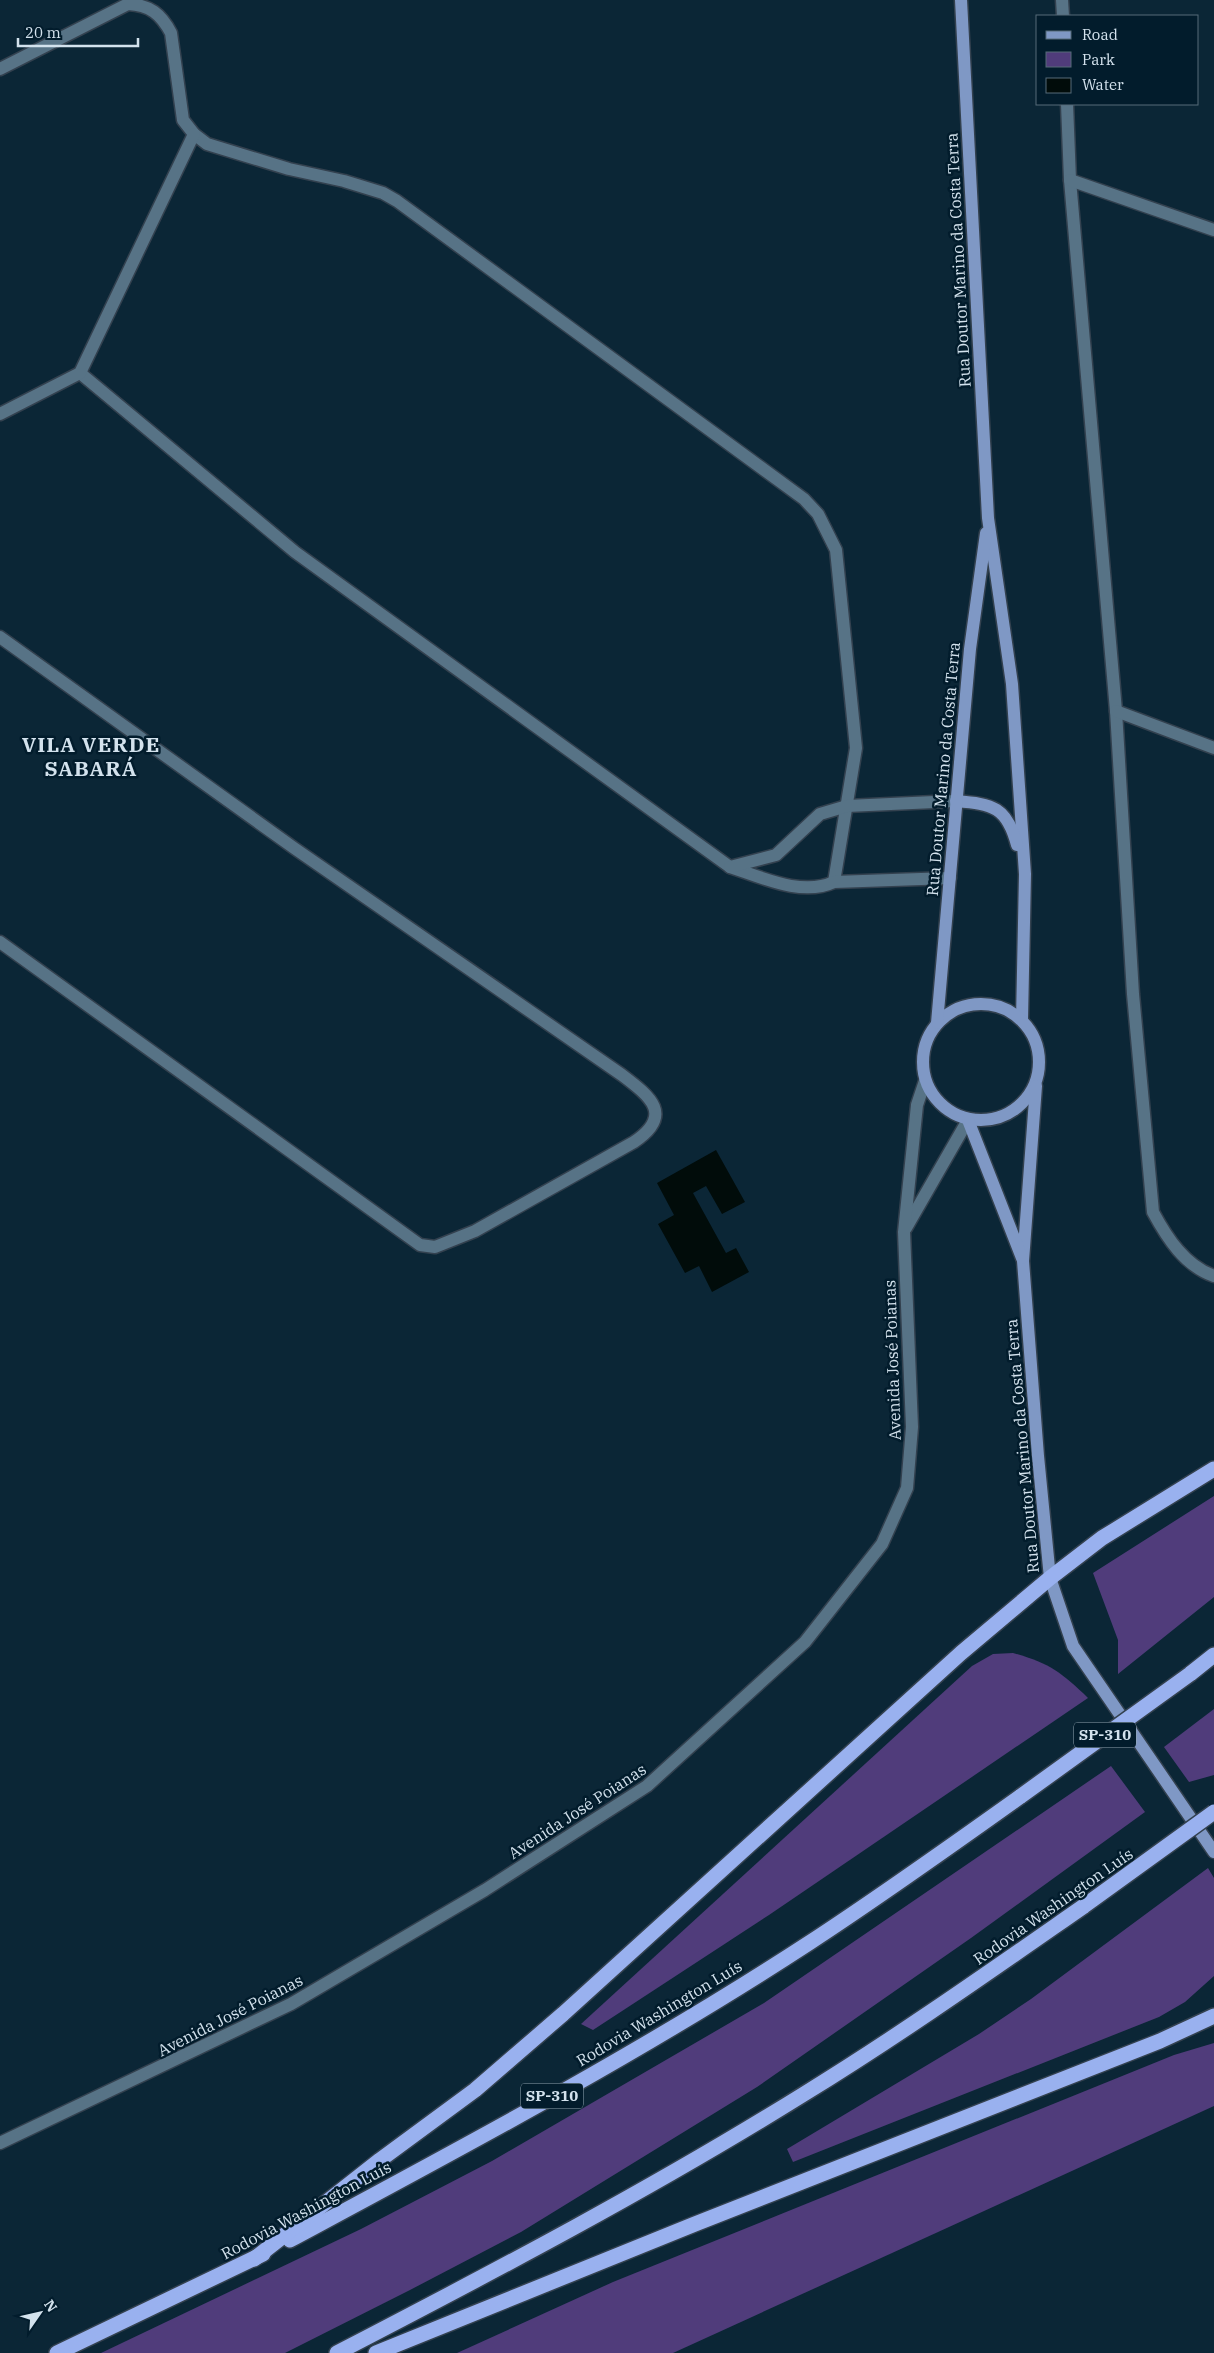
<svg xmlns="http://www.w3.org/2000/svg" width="1214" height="2353" viewBox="0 0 1214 2353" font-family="'IBM Plex Serif',serif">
  <rect width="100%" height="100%" fill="#0b2636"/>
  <g fill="#503c7b">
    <path d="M 1214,1496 L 1214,1597 L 1118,1674 L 1118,1640 L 1093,1573 Z"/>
    <path d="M 1013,1653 C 1049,1663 1061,1672 1088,1698 L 769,1915 L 593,2030 L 581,2024 L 972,1666 L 993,1654 Z"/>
    <path d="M 1214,1709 L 1214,1775 L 1189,1782 L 1164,1747 Z"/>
    <path d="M 1111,1766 L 1145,1812 L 971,1938 L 757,2087 L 521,2232 L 410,2290 L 285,2353 L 101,2353 L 361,2229 L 492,2161 L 764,2003 Z"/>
    <path d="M 1208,1868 L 1214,1878 L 1214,1976 L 1185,2002 L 1159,2017 L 793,2162 L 787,2149 L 979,2034 L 1031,1999 Z"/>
    <path d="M 1214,2043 L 1214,2106 L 673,2353 L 457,2353 L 613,2282 L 1174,2055 Z"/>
  </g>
  <path fill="#010c0a" d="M 716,1150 L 745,1202 L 722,1214 L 706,1186 L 693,1193 L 726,1253 L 736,1248 L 749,1272 L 712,1292 L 699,1266 L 685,1273 L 658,1224 L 674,1215 L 657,1183 Z"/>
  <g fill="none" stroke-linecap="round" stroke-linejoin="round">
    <g stroke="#33414f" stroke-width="15">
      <g id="minor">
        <path d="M 1062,0 L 1063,16"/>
        <path d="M 0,69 L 128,4 C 150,5 161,14 171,33 L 183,120 L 194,134 L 207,144 L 289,169 L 344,181 L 383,193 L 397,201 L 804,499 L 818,514 L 836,550 L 856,748 L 834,882"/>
        <path d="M 1067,104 L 1070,180 L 1116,711 L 1133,994 L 1153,1212 C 1167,1238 1185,1266 1214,1276"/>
        <path d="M 1070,180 L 1214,230"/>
        <path d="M 80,373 L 295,552 L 730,867 C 761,877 802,897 834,882 L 950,878"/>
        <path d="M 0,414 L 80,373 L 194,134"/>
        <path d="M 0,637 L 294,848 L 622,1075 C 651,1097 674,1115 634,1142 L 475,1231 L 435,1247 L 420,1245 L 0,942"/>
        <path d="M 1116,711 L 1214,748"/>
        <path d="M 730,867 L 776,855 L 820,814 L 847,806 L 956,801"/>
        <path d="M 906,1228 L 968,1120"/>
        <path d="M 0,2143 L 291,2004 L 485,1890 L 647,1786 L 805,1642 L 882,1544 L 907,1488 L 912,1427 L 904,1232 L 917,1105 L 925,1081"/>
      </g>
    </g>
    <g stroke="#33414f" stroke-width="15">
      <g id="major">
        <path d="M 961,0 L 988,518 L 1012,684 L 1025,874 L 1022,1020"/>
        <path d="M 956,801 C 993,804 1007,807 1017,845"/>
        <circle cx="981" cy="1062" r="58"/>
        <path d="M 937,1023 L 970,649 L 986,533"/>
        <path d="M 1036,1086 L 1023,1261 L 1038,1456 L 1050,1578 L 1073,1646 L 1214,1852"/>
        <path d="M 968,1120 L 1022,1258"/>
      </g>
    </g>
    <g stroke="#33414f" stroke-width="18">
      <g id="highway">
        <path d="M 1190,1674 L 1214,1655"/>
        <path d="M 290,2240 C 465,2146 642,2052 809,1943 C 881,1896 951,1846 1021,1796"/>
        <path d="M 254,2259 L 380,2160 L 475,2090 L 563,2014 L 961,1653 L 1050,1578 L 1102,1538 L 1214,1469"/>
        <path d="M 57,2353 L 263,2254"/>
        <path d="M 337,2353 C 495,2271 653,2188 804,2094 C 900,2035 992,1970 1084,1906"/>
        <path d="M 376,2353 L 695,2224 L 1160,2041 L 1214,2016"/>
      </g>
    </g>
    <use href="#minor" stroke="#577386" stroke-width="12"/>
    <use href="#major" stroke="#7f98c5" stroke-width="12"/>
    <use href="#highway" stroke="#99b1ef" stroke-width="15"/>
    <g stroke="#33414f" stroke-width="18" stroke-linecap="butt">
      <g id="highway-bridge">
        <path d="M 1021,1796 L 1190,1674"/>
        <path d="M 1084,1906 L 1214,1812"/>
      </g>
    </g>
    <use href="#highway-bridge" stroke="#99b1ef" stroke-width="15"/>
  </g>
  <g text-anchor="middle" stroke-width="5" stroke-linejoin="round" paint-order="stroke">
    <g fill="#021c2c" stroke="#94a7b3" stroke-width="1">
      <rect x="1074" y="1722.5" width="62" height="25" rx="4"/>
      <rect x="521" y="2083.5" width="62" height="25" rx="4"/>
    </g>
    <g font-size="15" font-weight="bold" fill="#d3e2ed">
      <text x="1105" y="1740">SP-310</text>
      <text x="552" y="2101">SP-310</text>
    </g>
    <g font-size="16" fill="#d3e2ed" stroke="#021c2c">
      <text transform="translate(958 260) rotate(-93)" y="6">Rua Doutor Marino da Costa Terra</text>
      <text transform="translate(943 769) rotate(-85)" y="6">Rua Doutor Marino da Costa Terra</text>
      <text transform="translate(892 1360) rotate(-92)" y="6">Avenida José Poianas</text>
      <text transform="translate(1022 1446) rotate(-95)" y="6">Rua Doutor Marino da Costa Terra</text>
      <text transform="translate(577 1811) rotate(-33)" y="6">Avenida José Poianas</text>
      <text transform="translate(1053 1906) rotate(-35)" y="6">Rodovia Washington Luís</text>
      <text transform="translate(659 2013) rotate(-31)" y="6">Rodovia Washington Luís</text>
      <text transform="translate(230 2015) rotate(-27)" y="6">Avenida José Poianas</text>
      <text transform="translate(306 2210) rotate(-28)" y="6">Rodovia Washington Luís</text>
    </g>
    <g font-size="21" font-weight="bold" letter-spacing="1" fill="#d3e2ed" stroke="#021c2c">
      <text x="91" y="752">VILA VERDE<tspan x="91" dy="24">SABARÁ</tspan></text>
    </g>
  </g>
  <rect x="1036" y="15" width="162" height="90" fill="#021c2c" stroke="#566b79"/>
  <rect x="1046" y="31" width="25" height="8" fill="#7f98c5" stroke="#566b79"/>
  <text x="1082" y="40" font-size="15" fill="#d3e2ed">Road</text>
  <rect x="1046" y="52" width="25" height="15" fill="#503c7b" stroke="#566b79"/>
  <text x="1082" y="65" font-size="15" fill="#d3e2ed">Park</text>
  <rect x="1046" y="78" width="25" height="15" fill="#010c0a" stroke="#566b79"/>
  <text x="1082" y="90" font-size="15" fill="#d3e2ed">Water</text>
  <g transform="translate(40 2313) rotate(56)" stroke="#021c2c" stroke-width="4" paint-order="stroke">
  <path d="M0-4L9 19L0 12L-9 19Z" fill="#d3e2ed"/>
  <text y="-8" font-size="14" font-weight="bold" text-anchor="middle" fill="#d3e2ed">N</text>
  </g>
  <path d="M18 38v8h120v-8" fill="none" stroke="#d3e2ed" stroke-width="2.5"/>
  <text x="25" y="38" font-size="15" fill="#d3e2ed" stroke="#021c2c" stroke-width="4" paint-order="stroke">20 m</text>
</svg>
